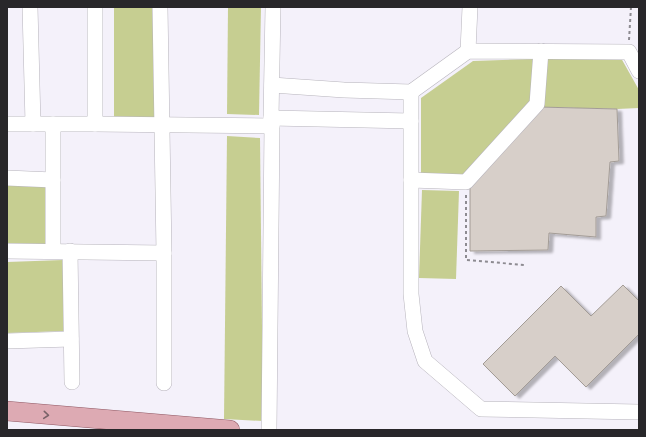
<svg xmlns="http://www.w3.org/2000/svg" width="646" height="437" viewBox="0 0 646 437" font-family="'Crimson Pro',serif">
  <defs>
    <filter id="shadow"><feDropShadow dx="4.5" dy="2.5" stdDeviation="1" flood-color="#0004"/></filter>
  </defs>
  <rect width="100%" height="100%" fill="#f4f1fa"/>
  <g fill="#c6ce91">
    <path d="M 114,7 L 164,7 L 163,117 L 114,117 Z"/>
    <path d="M 228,7 L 261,7 L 259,115 L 227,114 Z"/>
    <path d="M 621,58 L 639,90 L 639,108 L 617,109 L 539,107 L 545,59 Z"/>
    <path d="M 534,59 L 530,104 L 465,175 L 421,173 L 421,98 L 473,61 Z"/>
    <path d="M 227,136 L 260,138 L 263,421 L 224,419 Z"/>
    <path d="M 7,184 L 49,184 L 48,245 L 7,245 Z"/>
    <path d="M 422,190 L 459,191 L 456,279 L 419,278 Z"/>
    <path d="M 63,260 L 65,331 L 7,333 L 7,262 Z"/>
  </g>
  <g fill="#d7cfc9" stroke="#a39c96" filter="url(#shadow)">
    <path d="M 539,107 L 617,109 L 619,161 L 610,162 L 606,216 L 596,217 L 596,237 L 549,233 L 548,250 L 470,251 L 470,182 Z"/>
    <path d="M 623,285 L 639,301 L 639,334 L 586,387 L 555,356 L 515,396 L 483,364 L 561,286 L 591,316 Z"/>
  </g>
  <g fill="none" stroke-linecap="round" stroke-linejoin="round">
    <g stroke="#b7b4bc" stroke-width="16">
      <g id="minor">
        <path d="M 30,7 L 33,124"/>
        <path d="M 95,7 L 95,124"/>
        <path d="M 160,7 L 164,253 L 164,383"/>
        <path d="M 468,51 L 470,7"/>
        <path d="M 272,85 L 344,90 L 411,92 L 468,51 L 629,52 L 639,71"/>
        <path d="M 411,92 L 411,294 L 415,331 L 425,361 L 481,409 L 639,412"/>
        <path d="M 271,118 L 411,121"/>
        <path d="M 7,124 L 95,124 L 272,126"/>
        <path d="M 53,124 L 53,251"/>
        <path d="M 7,178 L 53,180"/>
        <path d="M 411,180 L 466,182 L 537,104 L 541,51"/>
        <path d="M 7,251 L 164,253"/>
        <path d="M 70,251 L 72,382"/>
        <path d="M 7,341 L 71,339"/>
        <path d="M 269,430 L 272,126 L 271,118 L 273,7"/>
      </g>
    </g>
    <g stroke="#8f5863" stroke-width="20">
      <path id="major" d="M 7,411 L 230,430"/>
    </g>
    <g stroke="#8d8b91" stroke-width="2" stroke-dasharray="3 3" stroke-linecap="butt">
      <path d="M 629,40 L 631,7"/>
      <path d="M 466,195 L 466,260 L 525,265"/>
    </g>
    <use href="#minor" stroke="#fff" stroke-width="15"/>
    <use href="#major" stroke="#ddaab3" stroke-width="19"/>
  </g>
  <defs><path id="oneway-chevron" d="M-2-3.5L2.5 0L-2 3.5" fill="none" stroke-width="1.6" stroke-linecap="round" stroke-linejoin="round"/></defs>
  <use stroke="#796268" href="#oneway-chevron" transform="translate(46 415) rotate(5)"/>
  <rect width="646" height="437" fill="none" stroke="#28272a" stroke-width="16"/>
</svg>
